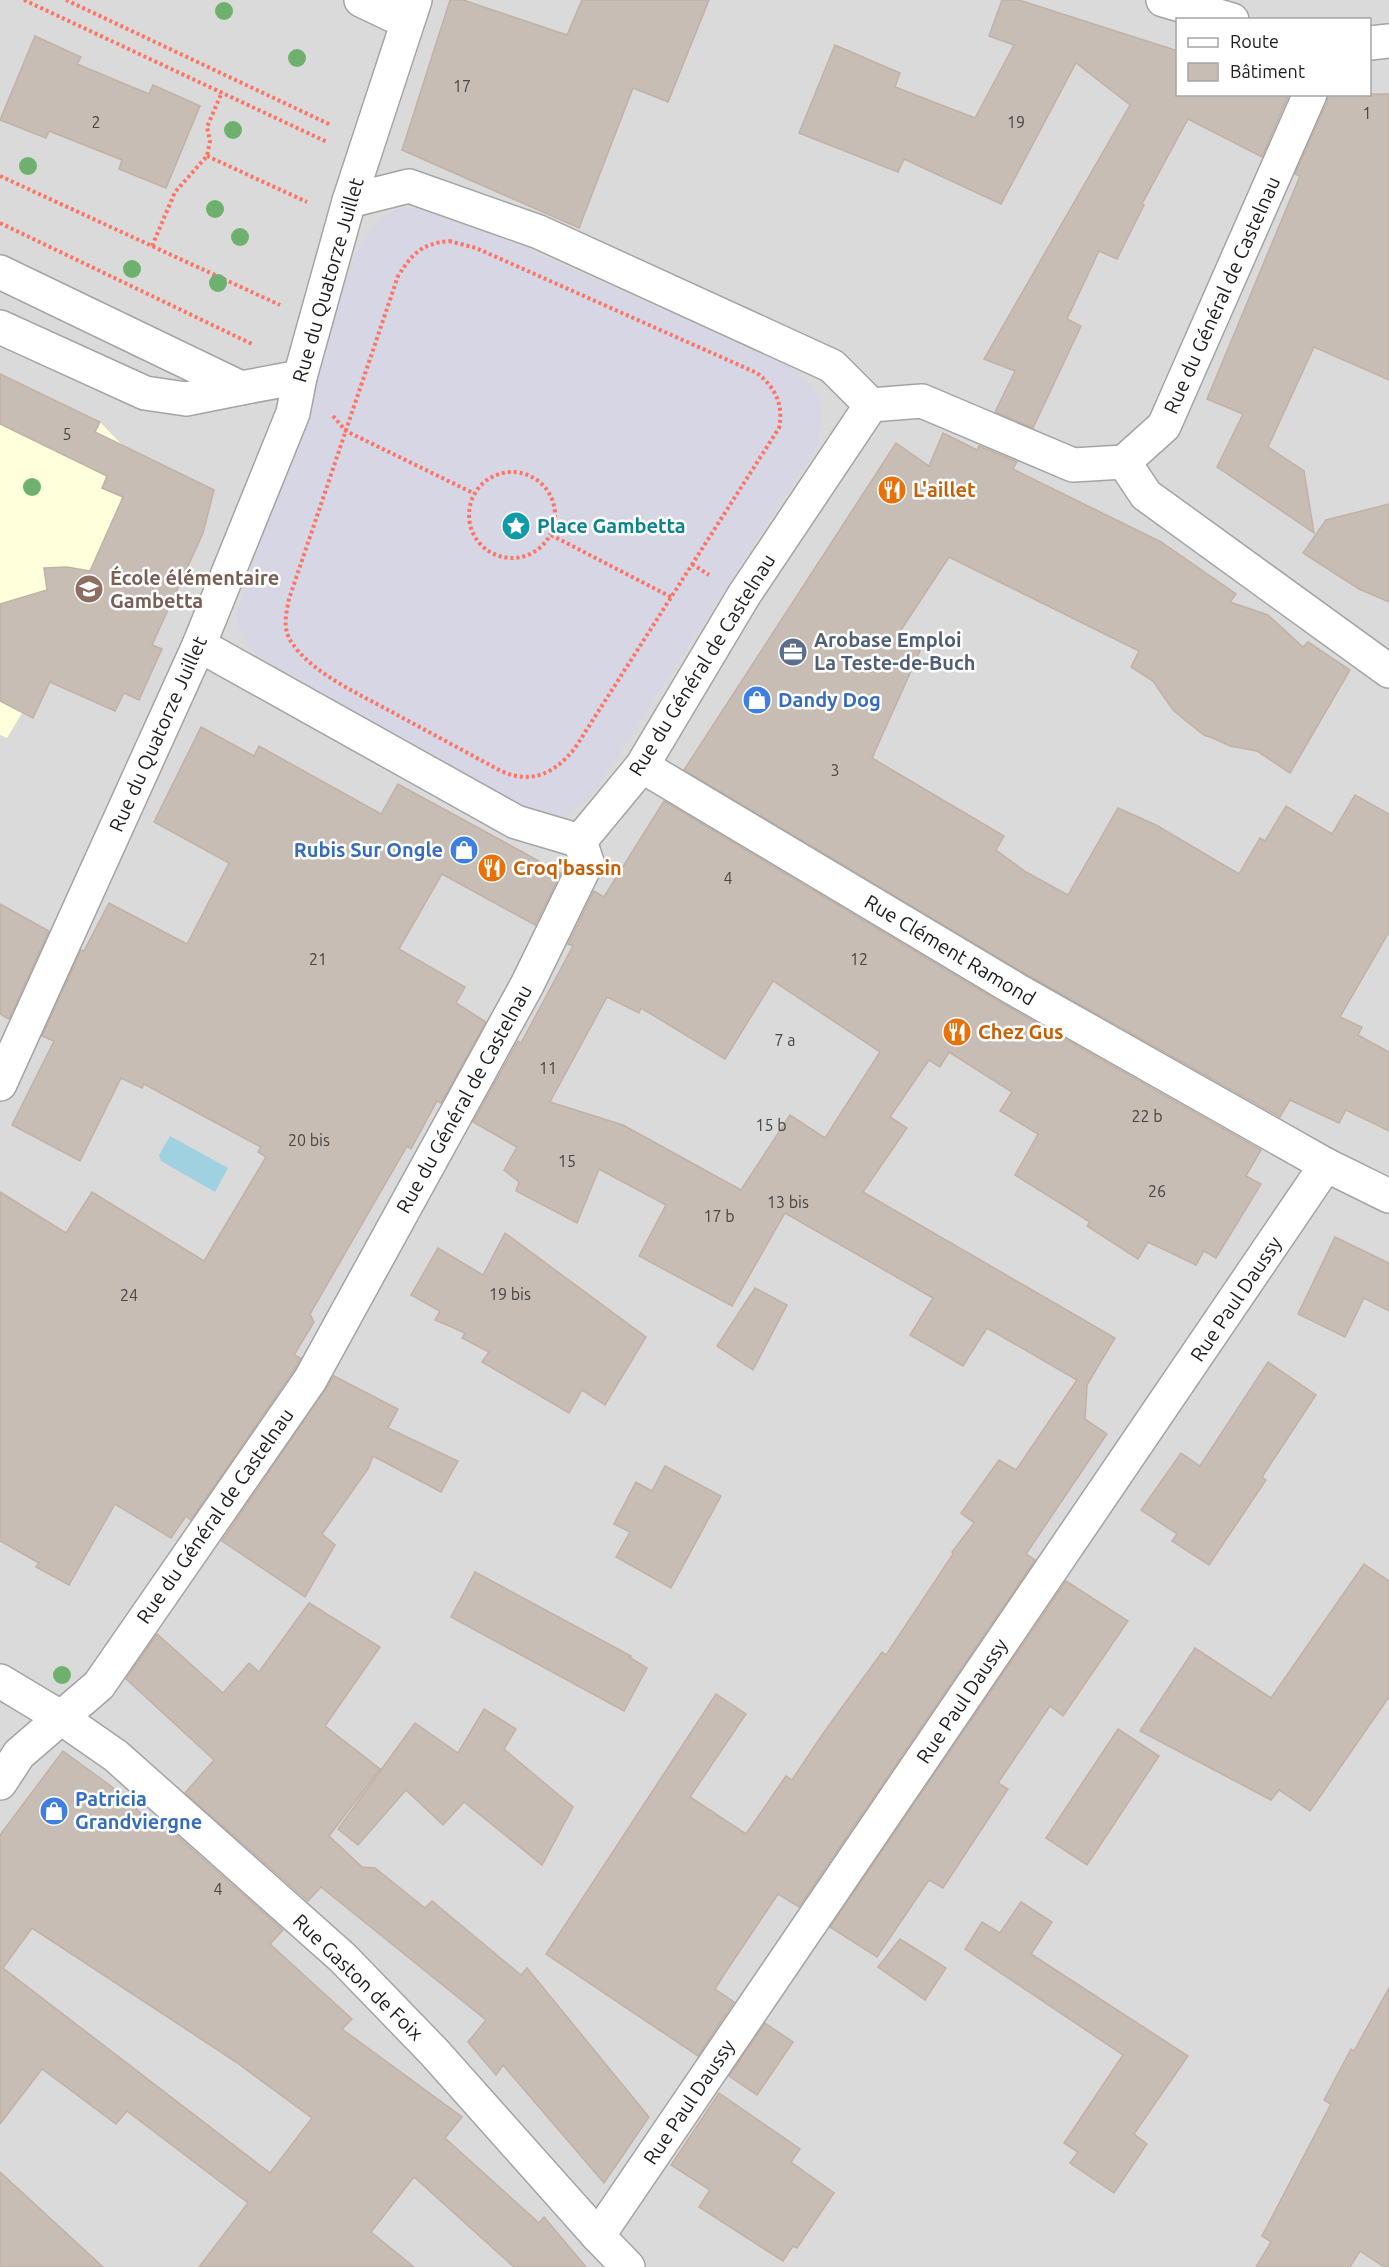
<svg xmlns="http://www.w3.org/2000/svg" width="1389" height="2267" viewBox="0 0 1389 2267" font-family="Ubuntu,sans-serif">
  <rect width="100%" height="100%" fill="#efebe2"/>
  <path fill="#dbdada" fill-rule="evenodd" d="M 0,0 L 1389,0 L 1389,2267 L 0,2267 ZM 1178,20 L 1370,20 L 1370,94 L 1178,94 Z"/>
  <path fill="#ffffdb" d="M 0,374 L 100,422 L 122,445 L 214,490 L 203,533 L 152,645 L 162,649 L 139,700 L 124,694 L 115,711 L 50,682 L 33,718 L 22,713 L 7,738 L 0,735 Z"/>
  <path fill="#d6d6e5" d="M 418,208 L 439,210 L 787,365 L 800,373 L 813,388 L 820,401 L 822,418 L 817,447 L 597,788 L 588,799 L 561,820 L 534,814 L 273,668 L 250,648 L 237,626 L 237,613 L 355,255 L 372,227 L 396,209 Z"/>
  <path fill="#9fd1e0" d="M 170,1136 L 228,1168 L 215,1192 L 161,1161 L 159,1155 Z"/>
  <g fill="#c7bdb5" stroke="#c2b1a4" stroke-width="1.5" fill-rule="evenodd">
    <path d="M 450,0 L 463,0 L 567,35 L 582,0 L 709,0 L 668,102 L 633,88 L 579,228 L 402,150 Z"/>
    <path d="M 1002,0 L 1019,0 L 1178,51 L 1178,94 L 1289,94 L 1262,157 L 1188,119 L 1142,204 L 1144,205 L 1117,259 L 1099,251 L 1067,319 L 1081,326 L 1033,428 L 995,412 L 1015,371 L 984,359 L 1130,105 L 1076,63 L 1001,204 L 904,159 L 898,172 L 799,133 L 835,45 L 900,73 L 895,87 L 975,118 L 1014,45 L 989,36 Z"/>
    <path d="M 35,36 L 81,57 L 77,64 L 149,94 L 153,85 L 200,106 L 166,188 L 119,169 L 122,160 L 49,131 L 46,138 L 0,120 Z"/>
    <path d="M 1328,94 L 1389,94 L 1389,380 L 1314,347 L 1268,447 L 1304,471 L 1314,533 L 1217,467 L 1243,414 L 1207,399 L 1300,176 L 1295,174 L 1327,102 Z"/>
    <path d="M 0,374 L 100,422 L 95,432 L 214,490 L 203,533 L 152,645 L 162,649 L 139,700 L 124,693 L 115,711 L 50,682 L 33,718 L 0,701 L 0,604 L 47,590 L 44,568 L 67,567 L 90,571 L 123,497 L 102,488 L 107,476 L 0,424 Z"/>
    <path d="M 943,433 L 977,450 L 979,446 L 1017,462 L 1013,469 L 1161,542 L 1236,594 L 1230,602 L 1268,615 L 1303,647 L 1308,642 L 1350,670 L 1290,773 L 1257,751 L 1230,746 L 1215,739 L 1204,735 L 1186,721 L 1173,710 L 1153,681 L 1131,667 L 1139,651 L 949,557 L 897,636 L 920,651 L 872,758 L 1004,836 L 996,850 L 1026,872 L 1068,895 L 1118,808 L 1156,825 L 1239,874 L 1260,838 L 1265,841 L 1286,806 L 1332,834 L 1355,795 L 1389,814 L 1389,932 L 1340,1017 L 1362,1027 L 1358,1035 L 1389,1052 L 1389,1131 L 1346,1110 L 1339,1123 L 1290,1100 L 1280,1117 L 1024,973 L 684,770 L 896,443 L 929,466 Z"/>
    <path d="M 1389,504 L 1389,602 L 1359,589 L 1303,553 L 1326,520 Z"/>
    <path d="M 201,727 L 254,756 L 259,746 L 381,814 L 398,784 L 561,873 L 535,925 L 442,874 L 399,949 L 465,987 L 456,1003 L 486,1022 L 441,1103 L 437,1101 L 411,1149 L 407,1146 L 310,1314 L 314,1322 L 294,1355 L 301,1358 L 294,1370 L 191,1520 L 186,1516 L 171,1538 L 115,1504 L 69,1585 L 36,1567 L 39,1563 L 0,1541 L 0,1192 L 66,1233 L 92,1192 L 204,1261 L 266,1157 L 258,1152 L 261,1147 L 144,1084 L 142,1088 L 121,1078 L 80,1161 L 12,1125 L 54,1041 L 42,1036 L 81,950 L 84,951 L 109,903 L 187,944 L 229,863 L 154,822 Z"/>
    <path d="M 664,801 L 1005,1005 L 1261,1150 L 1246,1176 L 1261,1184 L 1216,1258 L 1204,1251 L 1196,1265 L 1148,1242 L 1138,1259 L 1087,1226 L 1090,1222 L 1015,1175 L 1038,1134 L 1000,1111 L 1012,1092 L 949,1052 L 940,1067 L 929,1060 L 890,1117 L 907,1128 L 863,1192 L 1115,1338 L 1087,1385 L 1085,1419 L 1107,1434 L 1026,1554 L 1035,1560 L 799,1907 L 778,1894 L 725,1973 L 715,1989 L 734,2002 L 698,2056 L 546,1954 L 716,1694 L 746,1714 L 690,1797 L 746,1834 L 786,1776 L 792,1780 L 822,1735 L 882,1652 L 886,1655 L 953,1554 L 952,1552 L 974,1523 L 961,1513 L 999,1460 L 1016,1470 L 1077,1380 L 987,1328 L 963,1366 L 910,1335 L 933,1298 L 785,1213 L 732,1306 L 639,1256 L 666,1205 L 599,1169 L 577,1223 L 516,1191 L 519,1182 L 504,1170 L 517,1147 L 473,1122 L 518,1041 L 521,1043 L 573,946 L 568,944 L 594,891 L 604,897 ZM 773,981 L 880,1052 L 825,1138 L 790,1115 L 741,1190 L 623,1125 L 550,1102 L 607,997 L 639,1013 L 641,1008 L 725,1059 Z"/>
    <path d="M 0,904 L 49,931 L 9,1019 L 0,1014 Z"/>
    <path d="M 505,1233 L 646,1337 L 605,1405 L 582,1390 L 569,1413 L 482,1362 L 489,1352 L 462,1338 L 465,1333 L 435,1320 L 440,1311 L 411,1295 L 438,1248 L 483,1275 Z"/>
    <path d="M 1335,1237 L 1389,1263 L 1389,1311 L 1364,1298 L 1345,1337 L 1298,1314 Z"/>
    <path d="M 755,1288 L 787,1305 L 753,1370 L 717,1346 Z"/>
    <path d="M 1268,1362 L 1316,1395 L 1262,1477 L 1266,1480 L 1209,1565 L 1172,1541 L 1177,1534 L 1141,1510 L 1181,1453 L 1200,1466 Z"/>
    <path d="M 334,1376 L 398,1409 L 388,1428 L 458,1461 L 441,1492 L 373,1456 L 368,1469 L 322,1534 L 335,1545 L 305,1597 L 222,1541 Z"/>
    <path d="M 665,1466 L 721,1496 L 671,1588 L 616,1557 L 630,1532 L 614,1524 L 636,1482 L 652,1491 Z"/>
    <path d="M 1364,1564 L 1389,1581 L 1389,1697 L 1310,1811 L 1279,1790 L 1271,1800 L 1140,1731 L 1195,1648 L 1271,1698 Z"/>
    <path d="M 475,1572 L 631,1656 L 629,1657 L 647,1668 L 624,1711 L 451,1617 Z"/>
    <path d="M 1066,1581 L 1128,1621 L 1063,1716 L 1050,1706 L 998,1783 L 1008,1789 L 943,1888 L 929,1880 L 877,1957 L 830,1927 Z"/>
    <path d="M 309,1603 L 380,1647 L 325,1726 L 380,1769 L 329,1836 L 362,1867 L 375,1868 L 425,1908 L 432,1901 L 521,1975 L 527,1968 L 649,2117 L 604,2183 L 503,2065 L 496,2075 L 468,2042 L 486,2020 L 321,1887 L 308,1901 L 185,1793 L 214,1760 L 126,1679 L 157,1634 L 223,1693 L 249,1663 L 259,1672 Z"/>
    <path d="M 484,1709 L 516,1729 L 504,1749 L 573,1807 L 542,1865 L 464,1802 L 443,1825 L 406,1790 L 358,1845 L 338,1829 L 415,1723 L 458,1753 Z"/>
    <path d="M 1118,1729 L 1159,1756 L 1087,1865 L 1046,1838 Z"/>
    <path d="M 63,1751 L 119,1792 L 155,1827 L 160,1821 L 283,1930 L 270,1944 L 352,2019 L 342,2029 L 462,2117 L 445,2138 L 539,2223 L 544,2217 L 586,2267 L 514,2267 L 414,2177 L 371,2232 L 414,2267 L 199,2267 L 248,2203 L 127,2111 L 116,2124 L 42,2069 L 0,2124 L 0,1835 ZM 32,1928 L 236,2062 L 312,2118 L 270,2173 L 3,1968 Z"/>
    <path d="M 1021,1902 L 1052,1922 L 1031,1954 L 1188,2056 L 1134,2134 L 1147,2144 L 1114,2193 L 1070,2163 L 1078,2152 L 1064,2143 L 1123,2055 L 965,1949 L 982,1922 L 1000,1933 Z"/>
    <path d="M 900,1939 L 946,1968 L 925,2000 L 878,1967 Z"/>
    <path d="M 1389,1988 L 1389,2267 L 1384,2267 L 1360,2251 L 1350,2267 L 1256,2267 L 1271,2242 L 1262,2236 L 1331,2104 L 1324,2100 L 1351,2049 L 1354,2051 Z"/>
    <path d="M 765,2023 L 793,2042 L 757,2095 L 729,2076 Z"/>
    <path d="M 719,2093 L 800,2149 L 791,2162 L 834,2193 L 797,2248 L 793,2246 L 783,2261 L 699,2207 L 710,2190 L 671,2165 Z"/>
    <path d="M 0,2172 L 103,2267 L 0,2267 Z"/>
  </g>
  <g fill="none" stroke-linecap="round" stroke-linejoin="round">
    <g stroke="#a4a4a4" stroke-width="36">
      <g id="minor">
        <path d="M 361,0 L 407,22"/>
        <path d="M 349,201 L 409,186 L 539,232 L 832,366 L 871,405"/>
        <path d="M 0,272 L 241,388 L 300,377"/>
        <path d="M 0,327 L 145,393 L 186,399 L 241,388"/>
        <path d="M 1124,462 L 1146,495 L 1389,671"/>
        <path d="M 199,645 L 516,822 L 580,841"/>
        <path d="M 642,766 L 1015,989 L 1326,1165 L 1389,1196"/>
        <path d="M 0,1084 L 199,645 L 293,413 L 300,377 L 349,201 L 415,0"/>
        <path d="M 0,1681 L 60,1717 L 116,1756 L 343,1958 L 434,2052 L 598,2236 L 628,2267"/>
        <path d="M 0,1783 L 19,1754 L 99,1685 L 310,1380 L 527,985 L 587,862 L 580,841 L 642,766 L 744,595 L 871,405 L 922,401 L 1073,465 L 1124,462 L 1164,426 L 1310,94"/>
        <path d="M 598,2236 L 1326,1165"/>
      </g>
    </g>
    <g stroke="#a4a4a4" stroke-width="36">
      <g id="tertiary">
        <path d="M 1163,0 L 1232,20"/>
        <path d="M 1370,43 L 1389,41"/>
      </g>
    </g>
    <g stroke="#ff7363" stroke-width="4" stroke-dasharray="3 3" stroke-linecap="butt">
      <path d="M 24,0 L 327,142"/>
      <path d="M 66,0 L 331,125"/>
      <path d="M 207,156 L 307,202"/>
      <path d="M 0,176 L 280,305"/>
      <path d="M 0,223 L 254,345"/>
      <path d="M 449,241 L 476,248 L 757,373 C 775,387 784,405 779,428 L 575,748 C 555,773 532,785 501,771 C 464,751 427,731 390,711 C 359,694 312,673 292,643 C 282,629 286,615 289,599 L 398,276 C 413,253 421,244 449,241 Z"/>
      <path d="M 152,246 L 175,192 L 207,156 L 210,141 L 207,127 L 222,92"/>
      <path d="M 333,416 L 346,431 L 473,493"/>
      <circle cx="512" cy="515" r="43"/>
      <path d="M 551,535 L 671,597"/>
      <path d="M 692,564 L 709,575"/>
    </g>
    <use href="#minor" stroke="#fff" stroke-width="33"/>
    <use href="#tertiary" stroke="#fff" stroke-width="33"/>
  </g>
  <g fill="#6eb16e">
    <circle cx="224" cy="11" r="9"/>
    <circle cx="297" cy="58" r="9"/>
    <circle cx="233" cy="130" r="9"/>
    <circle cx="28" cy="166" r="9"/>
    <circle cx="215" cy="209" r="9"/>
    <circle cx="240" cy="237" r="9"/>
    <circle cx="132" cy="269" r="9"/>
    <circle cx="218" cy="283" r="9"/>
    <circle cx="32" cy="487" r="9"/>
    <circle cx="62" cy="1675" r="9"/>
  </g>
  <defs>
    <g id="restaurant-disc" transform="scale(1.5)"><circle r="9.5" fill="#e8710a" stroke="#fff"/><path d="M-5-6h1v4h1v-4h1v4h1v-4h1v5L-1.5 .5V6h-2V.5L-5-1ZM5-6V6H3V1.5H1.5Q1.5-4 5-6Z" fill="#fff"/></g>
    <g id="sight-disc" transform="scale(1.5)"><circle r="9.5" fill="#0f9aa8" stroke="#fff"/><path d="M0-6L1.8-2.2L6-1.7L2.9 1.2L3.7 5.4L0 3.3L-3.7 5.4L-2.9 1.2L-6-1.7L-1.8-2.2Z" fill="#fff"/></g>
    <g id="school-disc" transform="scale(1.5)"><circle r="9.5" fill="#8d6e63" stroke="#fff"/><path d="M0-5L7-2L0 1L-7-2ZM-4 1L0 2.5L4 1V4Q0 6-4 4Z" fill="#fff"/></g>
    <g id="office-disc" transform="scale(1.5)"><circle r="9.5" fill="#5c6f8a" stroke="#fff"/><path d="M-6-3h4V-5.5h4V-3h4V5H-6ZM-1-4.5V-3h2v-1.5ZM-6 0V1H6V0Z" fill="#fff"/></g>
    <g id="shop-disc" transform="scale(1.5)"><circle r="9.5" fill="#3f7fe0" stroke="#fff"/><path d="M-5-2.5h2.3a2.7 3.5 0 0 1 5.4 0H5L5.5 6h-11ZM-1.5-2.5h3a1.5 2.3 0 0 0-3 0Z" fill="#fff"/></g>
  </defs>
  <g fill-rule="evenodd">
    <use href="#restaurant-disc" x="892" y="490"/>
    <use href="#sight-disc" x="516" y="526"/>
    <use href="#school-disc" x="89" y="589"/>
    <use href="#office-disc" x="793" y="652"/>
    <use href="#shop-disc" x="757" y="700"/>
    <use href="#shop-disc" x="464" y="850"/>
    <use href="#restaurant-disc" x="492" y="868"/>
    <use href="#restaurant-disc" x="957" y="1032"/>
    <use href="#shop-disc" x="54" y="1811"/>
  </g>
  <g text-anchor="middle" stroke-width="5" stroke-linejoin="round" paint-order="stroke">
    <g font-size="16" fill="#484543">
      <text x="462" y="92">17</text>
      <text x="1367" y="119">1</text>
      <text x="96" y="128">2</text>
      <text x="1016" y="128">19</text>
      <text x="67" y="440">5</text>
      <text x="835" y="776">3</text>
      <text x="728" y="884">4</text>
      <text x="318" y="965">21</text>
      <text x="859" y="965">12</text>
      <text x="785" y="1046">7 a</text>
      <text x="548" y="1074">11</text>
      <text x="1147" y="1122">22 b</text>
      <text x="771" y="1131">15 b</text>
      <text x="309" y="1146">20 bis</text>
      <text x="567" y="1167">15</text>
      <text x="1157" y="1197">26</text>
      <text x="788" y="1208">13 bis</text>
      <text x="719" y="1222">17 b</text>
      <text x="510" y="1300">19 bis</text>
      <text x="129" y="1301">24</text>
      <text x="218" y="1895">4</text>
    </g>
    <g font-size="20" fill="#1d1d1d" stroke="#fff">
      <text transform="translate(328 280) rotate(-74)" y="7">Rue du Quatorze Juillet</text>
      <text transform="translate(1222 295) rotate(-66)" y="7">Rue du Général de Castelnau</text>
      <text transform="translate(702 665) rotate(-58)" y="7">Rue du Général de Castelnau</text>
      <text transform="translate(158 734) rotate(-66)" y="7">Rue du Quatorze Juillet</text>
      <text transform="translate(950 950) rotate(31)" y="7">Rue Clément Ramond</text>
      <text transform="translate(464 1099) rotate(-61)" y="7">Rue du Général de Castelnau</text>
      <text transform="translate(1236 1299) rotate(-56)" y="7">Rue Paul Daussy</text>
      <text transform="translate(215 1516) rotate(-55)" y="7">Rue du Général de Castelnau</text>
      <text transform="translate(962 1701) rotate(-56)" y="7">Rue Paul Daussy</text>
      <text transform="translate(358 1977) rotate(44)" y="7">Rue Gaston de Foix</text>
      <text transform="translate(689 2102) rotate(-56)" y="7">Rue Paul Daussy</text>
    </g>
    <g font-size="20" font-weight="bold" fill="#c56008" stroke="#fff" text-anchor="start">
      <text x="913" y="497">L'aillet</text>
      <text x="513" y="875">Croq'bassin</text>
      <text x="978" y="1039">Chez Gus</text>
    </g>
    <g font-size="20" font-weight="bold" fill="#0d838f" stroke="#fff" text-anchor="start">
      <text x="537" y="533">Place Gambetta</text>
    </g>
    <g font-size="20" font-weight="bold" fill="#785e54" stroke="#fff" text-anchor="start">
      <text x="110" y="585">École élémentaire<tspan x="110" dy="23">Gambetta</tspan></text>
    </g>
    <g font-size="20" font-weight="bold" fill="#4e5e75" stroke="#fff" text-anchor="start">
      <text x="814" y="647">Arobase Emploi<tspan x="814" dy="23">La Teste-de-Buch</tspan></text>
    </g>
    <g font-size="20" font-weight="bold" fill="#366cbe" stroke="#fff" text-anchor="start">
      <text x="778" y="707">Dandy Dog</text>
      <text x="443" y="857" text-anchor="end">Rubis Sur Ongle</text>
      <text x="75" y="1806">Patricia<tspan x="75" dy="23">Grandviergne</tspan></text>
    </g>
  </g>
  <rect x="1176" y="18" width="195" height="78" fill="#ffffff" stroke="#a5a5a5" stroke-width="1.5"/>
  <rect x="1188" y="38" width="30" height="9" fill="#ffffff" stroke="#a5a5a5" stroke-width="1.5"/>
  <text x="1230" y="48" font-size="18" fill="#1d1d1d">Route</text>
  <rect x="1188" y="63" width="30" height="18" fill="#c7bdb5" stroke="#a5a5a5" stroke-width="1.5"/>
  <text x="1230" y="78" font-size="18" fill="#1d1d1d">Bâtiment</text>
</svg>
